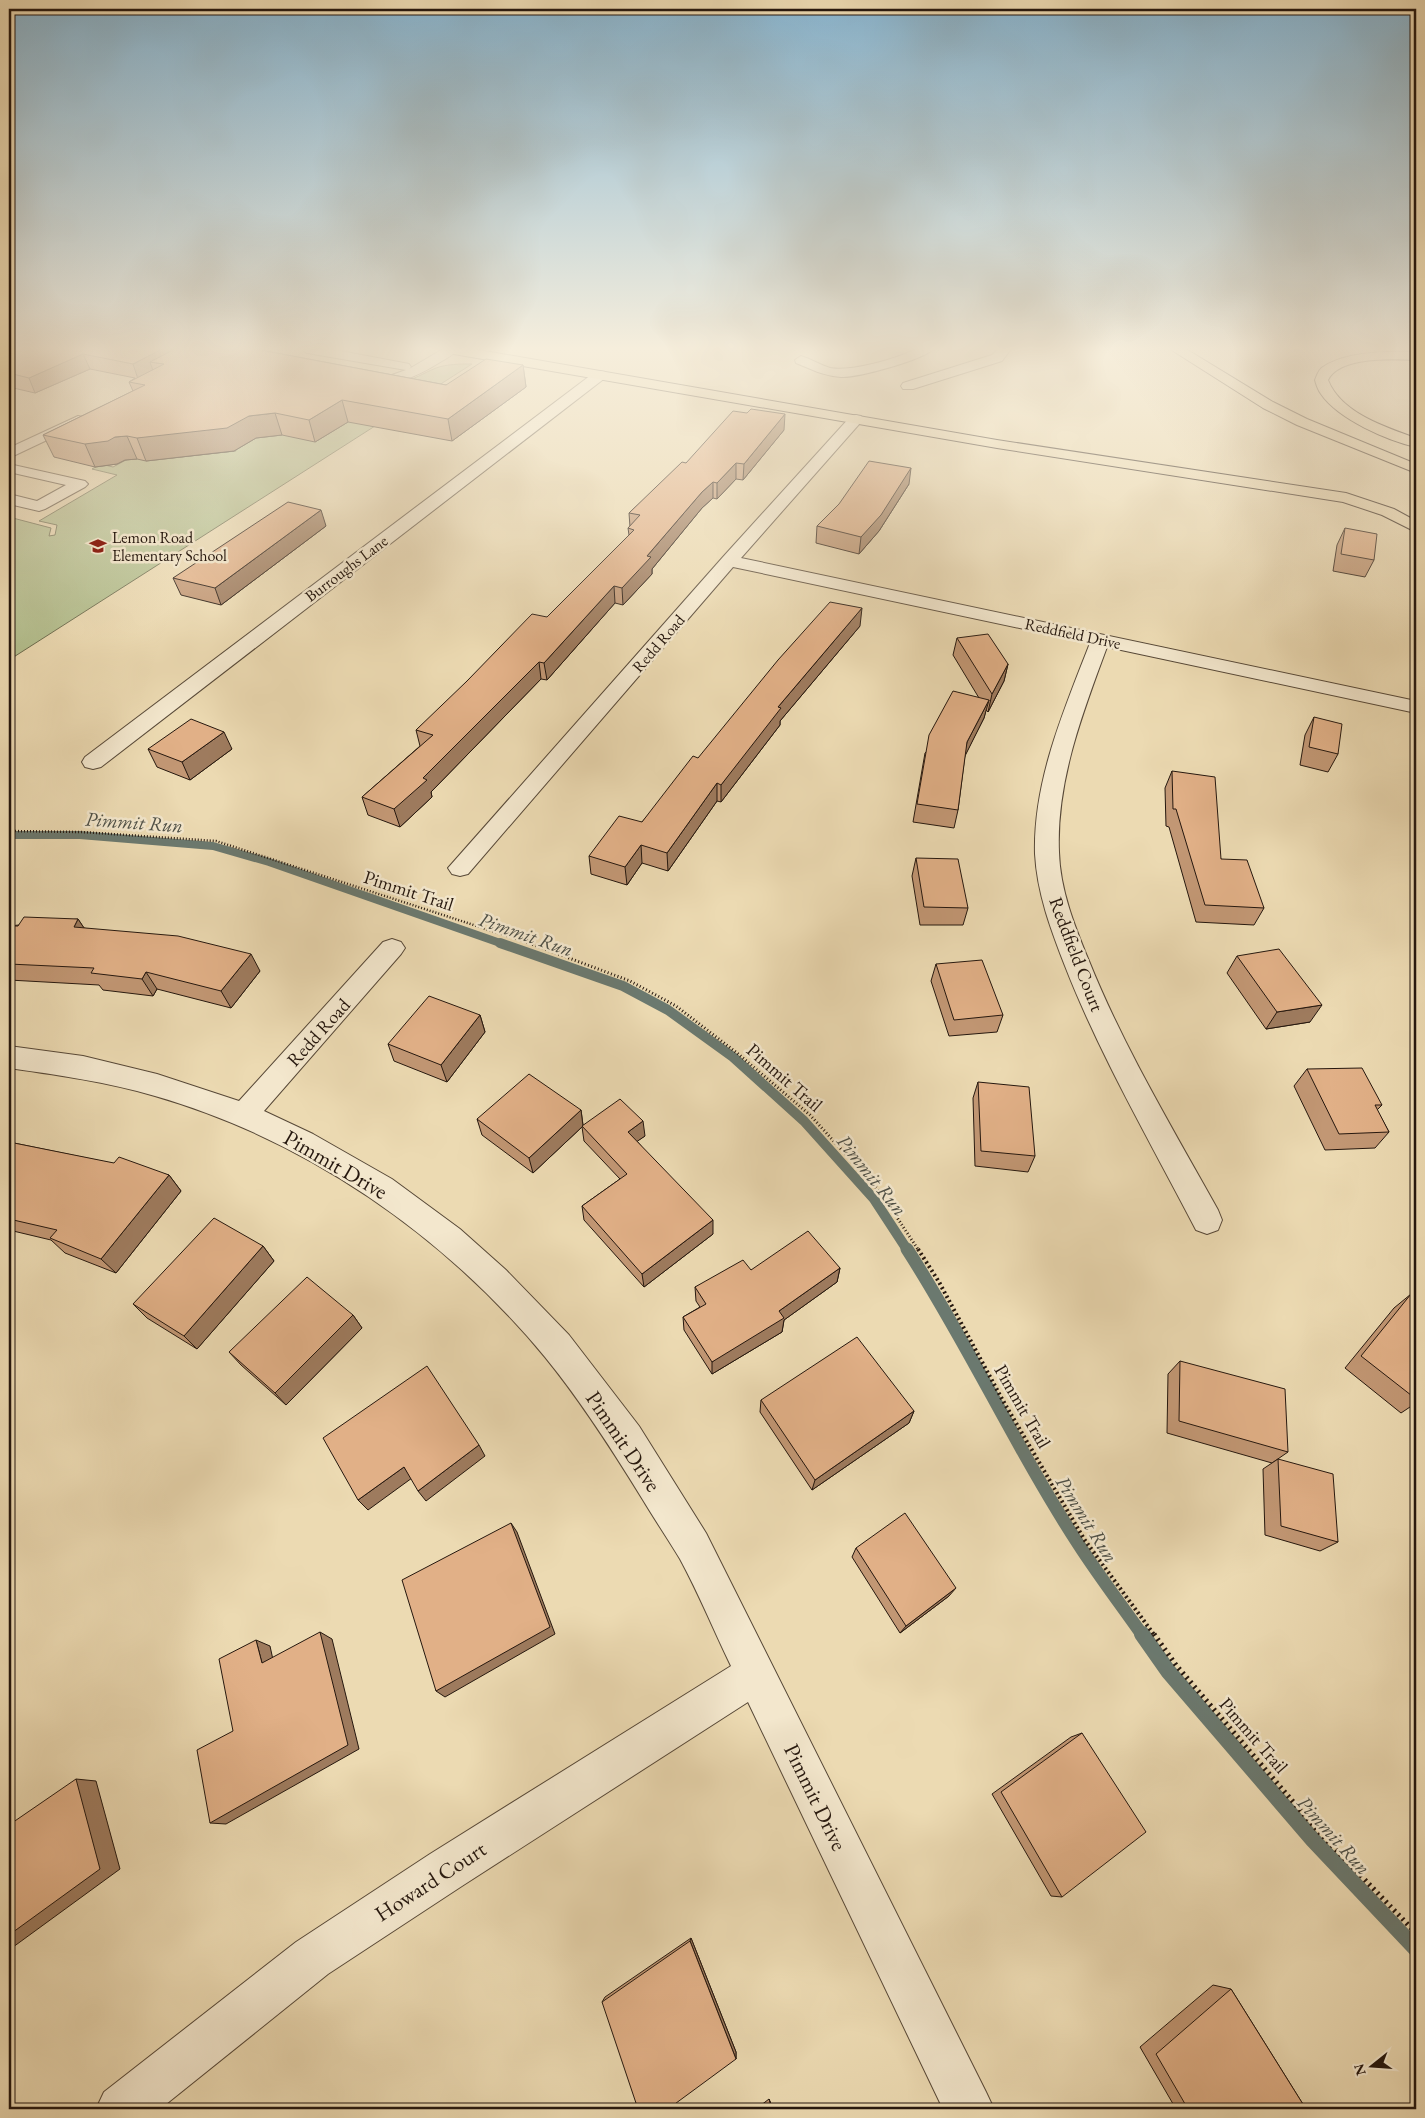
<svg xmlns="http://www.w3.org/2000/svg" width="1425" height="2118" viewBox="0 0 1425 2118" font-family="'EB Garamond',serif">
  <rect width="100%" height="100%" fill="#ecdab2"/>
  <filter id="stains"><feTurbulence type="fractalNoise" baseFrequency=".004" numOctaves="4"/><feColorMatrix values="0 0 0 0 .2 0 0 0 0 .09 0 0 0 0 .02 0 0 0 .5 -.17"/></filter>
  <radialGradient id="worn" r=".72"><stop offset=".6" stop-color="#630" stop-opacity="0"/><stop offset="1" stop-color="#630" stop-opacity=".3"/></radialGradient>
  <path fill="#b4c08f" stroke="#6c6c4e" d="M 472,364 L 9,660 L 9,517 L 51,528 L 49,536 L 55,535 L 57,525 L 39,521 L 117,475 L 92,469 L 101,464 L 113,467 L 143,451 L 170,458 L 236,451 L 236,440 L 399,382 C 417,379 421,374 436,368 C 447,364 460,364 472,364 Z"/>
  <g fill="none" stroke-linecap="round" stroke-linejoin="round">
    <path stroke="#6b796f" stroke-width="8" d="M 9,835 L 80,835 L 213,846 L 269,862 L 503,944"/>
    <path stroke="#6b796f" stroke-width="10" d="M 500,943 L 623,986 L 668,1010 L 733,1057 L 804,1121 L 874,1199 L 908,1251"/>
    <path stroke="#6b796f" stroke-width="13" d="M 907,1249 C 969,1345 1017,1450 1079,1545 C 1099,1576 1122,1606 1143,1636"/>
    <path stroke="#6b796f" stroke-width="16" d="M 1142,1634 L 1168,1671 L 1313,1840 L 1416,1949"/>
    <g stroke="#574837" stroke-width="2">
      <g id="minor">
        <path d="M 301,349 L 330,349 L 404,363 L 409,364 L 411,367 L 409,369 L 443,349 L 457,350 C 453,355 447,358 442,361 C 418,376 390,390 361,383 L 359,380 L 366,376 L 389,376 L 406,370 L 307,353 Z"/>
        <path d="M 916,349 L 933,349 C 923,360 857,378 841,377 C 824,376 811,369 796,363 L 795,360 L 801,356 C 811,359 820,365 830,368 C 850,372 897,359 916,349 Z"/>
        <path d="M 998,349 L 1011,349 L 1002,361 L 913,389 L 903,389 L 901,386 L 903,383 L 992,355 Z"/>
        <path d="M 600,371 L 605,372 L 607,375 L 605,378 L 101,767 L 93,769 L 85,767 L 82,762 L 85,757 L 595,372 Z"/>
        <path d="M 856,415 L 861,416 L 863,419 L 861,422 L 741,558 L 1416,701 L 1416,713 L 1107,647 C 1083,712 1056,781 1059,852 C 1060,890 1075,927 1089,961 C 1124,1048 1173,1129 1218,1210 L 1222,1220 L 1218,1230 L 1207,1234 L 1196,1230 C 1151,1143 1101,1058 1065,966 C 1051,930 1037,893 1035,854 C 1033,781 1064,710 1090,643 L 733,567 L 468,874 L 460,876 L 452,874 L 448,868 L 723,557 L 851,416 Z"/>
        <path d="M 78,416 L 83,417 L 85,420 L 83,423 L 9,458 L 9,448 Z"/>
        <path d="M 9,464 L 85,481 L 88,484 L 85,487 L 45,509 L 39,511 L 9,504 L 9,494 L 37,501 L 66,485 L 9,472 Z"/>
        <path d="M 392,939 L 401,942 L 405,948 L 401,954 L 264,1111 L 313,1134 L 392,1179 L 460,1229 L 506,1270 L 569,1335 L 639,1426 L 706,1533 L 986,2092 L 994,2109 L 943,2109 L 748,1702 L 462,1886 L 328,1974 L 160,2109 L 96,2109 L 104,2092 L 296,1942 L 430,1854 L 731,1666 C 714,1631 699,1594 680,1559 C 668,1539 655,1520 643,1500 C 613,1451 581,1401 545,1357 C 444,1235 307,1140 155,1096 C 107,1082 58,1075 9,1068 L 9,1046 L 83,1056 L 157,1074 L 239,1101 L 383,942 Z"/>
      </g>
    </g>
    <g stroke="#25170e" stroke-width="2">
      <path id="major" d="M 442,349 L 473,349 L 997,440 L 1346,493 L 1394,509 L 1416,521 L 1416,532 L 1382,515 L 1343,502 L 997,448 L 448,353 Z"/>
    </g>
    <g stroke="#25170e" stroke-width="2">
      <g id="highway">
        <path d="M 1170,349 L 1186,349 L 1273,402 L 1307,419 L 1416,464 L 1416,473 L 1297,425 L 1263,408 Z"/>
        <path d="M 1416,352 L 1416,360 C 1393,359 1340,356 1328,380 C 1341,413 1385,427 1416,438 L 1416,447 C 1388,441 1338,419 1321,394 C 1318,390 1316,384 1315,380 C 1317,375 1319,369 1323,367 C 1346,351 1389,351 1416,352 Z"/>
      </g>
    </g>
    <path stroke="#25170e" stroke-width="2.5" stroke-dasharray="1 2" stroke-linecap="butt" d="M 9,831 L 82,832 L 216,841 L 532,944"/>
    <path stroke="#25170e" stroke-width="3" stroke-dasharray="1 2.5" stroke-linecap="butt" d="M 529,943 L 630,981 L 676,1006 L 737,1053 L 810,1115 L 881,1193 L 919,1251"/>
    <path stroke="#25170e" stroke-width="4" stroke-dasharray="2 3" stroke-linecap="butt" d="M 918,1249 L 939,1282 L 1002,1399 L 1084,1539 L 1155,1636"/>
    <path stroke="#25170e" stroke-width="5" stroke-dasharray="2 4" stroke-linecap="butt" d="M 1154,1634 L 1176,1665 L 1319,1832 L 1416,1933"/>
    <use href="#minor" fill="#f3e7cd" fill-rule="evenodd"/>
    <use href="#major" fill="#ecdab2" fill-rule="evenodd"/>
    <use href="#highway" fill="#ecdab2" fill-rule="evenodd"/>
  </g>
  <g fill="#c29774" stroke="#25170e">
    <path d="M 9,349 L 255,349 L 446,385 L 523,365 L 526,387 L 452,441 L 348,422 L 315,442 L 282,435 L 256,438 L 234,451 L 146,461 L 137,459 L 125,460 L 117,464 L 95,467 L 54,457 L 43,435 L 133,391 L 129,382 L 135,378 L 90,369 L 35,393 L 9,387 Z"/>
    <path d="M 784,430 L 743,480 L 736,479 L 717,499 L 713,498 L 702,508 L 652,569 L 652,574 L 623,605 L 615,603 L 547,680 L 541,679 L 431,792 L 432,797 L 400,827 L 368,815 L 362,797 L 420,746 L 416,730 L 547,617 L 629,535 L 628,528 L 630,527 L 629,513 L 686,463 Z"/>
    <path d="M 909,484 L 879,531 L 859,554 L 816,543 L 817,526 Z"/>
    <path d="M 326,526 L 221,605 L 181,595 L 173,578 Z"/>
    <path d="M 1345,528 L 1374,560 L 1365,577 L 1333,571 L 1337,545 Z"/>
    <path d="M 860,626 L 780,721 L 780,725 L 721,802 L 717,801 L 668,871 L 642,863 L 627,885 L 591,874 L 589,856 L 642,822 L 698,758 Z"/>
    <path d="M 957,638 L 1008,664 L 1004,681 L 988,712 L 986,710 L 984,718 L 965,755 L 958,810 L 954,828 L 913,822 L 925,753 L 979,698 L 953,655 Z"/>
    <path d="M 1314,717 L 1338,754 L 1328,772 L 1300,765 L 1305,735 Z"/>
    <path d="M 148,749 L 232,749 L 190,780 L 157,767 Z"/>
    <path d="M 1416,762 L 1416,797 L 1415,796 L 1415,764 Z"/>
    <path d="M 1172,771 L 1221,859 L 1264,908 L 1254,925 L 1196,922 L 1169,827 L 1166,826 L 1165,788 Z"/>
    <path d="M 916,858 L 968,908 L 963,925 L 920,925 L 912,876 Z"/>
    <path d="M 78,919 L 84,928 L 260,971 L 231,1008 L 157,989 L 153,996 L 103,990 L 99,985 L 9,980 L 9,926 Z"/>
    <path d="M 1237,956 L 1310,1022 L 1266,1029 L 1227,973 Z"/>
    <path d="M 936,964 L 1003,1015 L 997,1032 L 949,1036 L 931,981 Z"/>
    <path d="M 480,1015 L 485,1032 L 447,1082 L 394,1061 L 388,1044 Z"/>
    <path d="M 1307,1069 L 1382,1105 L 1377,1110 L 1389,1132 L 1375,1148 L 1325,1150 L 1294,1086 Z"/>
    <path d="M 978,1082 L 1035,1156 L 1028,1172 L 975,1166 L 973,1098 Z"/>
    <path d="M 581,1110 L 583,1125 L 645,1136 L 637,1141 L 713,1234 L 644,1287 L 584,1220 L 582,1206 L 620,1179 L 584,1141 L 582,1127 L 533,1173 L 482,1135 L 477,1119 Z"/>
    <path d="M 9,1142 L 169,1175 L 181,1191 L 116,1273 L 65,1253 L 51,1240 L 9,1230 Z"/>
    <path d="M 263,1246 L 274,1261 L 197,1349 L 147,1318 L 133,1304 Z"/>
    <path d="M 840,1268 L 837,1282 L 784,1320 L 782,1332 L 712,1374 L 684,1330 L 683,1317 L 700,1307 L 696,1301 L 695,1287 L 751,1270 Z"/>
    <path d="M 1411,1294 L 1416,1403 L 1401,1413 L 1345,1368 L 1394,1308 Z"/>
    <path d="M 353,1315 L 362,1328 L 286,1405 L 241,1365 L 229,1352 Z"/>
    <path d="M 1180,1361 L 1288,1452 L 1272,1463 L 1167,1433 L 1168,1374 Z"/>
    <path d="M 761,1400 L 914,1411 L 909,1423 L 812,1490 L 760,1412 Z"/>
    <path d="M 1278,1459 L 1338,1542 L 1320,1551 L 1265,1535 L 1263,1469 Z"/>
    <path d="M 856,1548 L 949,1596 L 900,1633 L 852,1557 Z"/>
    <path d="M 1082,1733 L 1062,1897 L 1051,1896 L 992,1794 L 1071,1737 Z"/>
    <path d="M 691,1938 L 736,2052 L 736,2059 L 602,2002 L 605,1997 Z"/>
    <path d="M 1213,1985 L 1231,1989 L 1306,2109 L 1176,2109 L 1140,2047 Z"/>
    <path d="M 769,2099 L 773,2109 L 756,2109 Z"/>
  </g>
  <g fill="#9e7b5e" stroke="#25170e">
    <path d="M 162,349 L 175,349 L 164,364 L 150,362 L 153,371 L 138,379 L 133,364 Z"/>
    <path d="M 83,354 L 90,369 L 35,393 L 29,378 Z"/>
    <path d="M 523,365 L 526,387 L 452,441 L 448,419 Z"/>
    <path d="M 342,400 L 348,422 L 315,442 L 309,420 Z"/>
    <path d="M 275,413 L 282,435 L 256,438 L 234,451 L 146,461 L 137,438 L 249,416 Z"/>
    <path d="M 785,414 L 784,430 L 743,480 L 744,464 Z"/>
    <path d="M 127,436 L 137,459 L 125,460 L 117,464 L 95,467 L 85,444 L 115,437 Z"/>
    <path d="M 736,463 L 736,479 L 717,499 L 717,483 Z"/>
    <path d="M 911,468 L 909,484 L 879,531 L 859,554 L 861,537 Z"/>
    <path d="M 713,482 L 713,498 L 702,508 L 652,569 L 652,574 L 623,605 L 622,588 L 647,556 L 702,492 Z"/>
    <path d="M 321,510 L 326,526 L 221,605 L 215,588 Z"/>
    <path d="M 614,586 L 615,603 L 547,680 L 544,663 Z"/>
    <path d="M 862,608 L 860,626 L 780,721 L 780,725 L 721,802 L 721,785 L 778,707 Z"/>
    <path d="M 539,662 L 541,679 L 431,792 L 432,797 L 400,827 L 394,809 L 423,778 Z"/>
    <path d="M 1008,664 L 1004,681 L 988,712 L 992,694 Z"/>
    <path d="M 989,700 L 984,718 L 963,760 L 967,742 Z"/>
    <path d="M 224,732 L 232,749 L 190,780 L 182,762 Z"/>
    <path d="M 717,783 L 717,801 L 668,871 L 667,853 Z"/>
    <path d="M 641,845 L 642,863 L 627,885 L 625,867 Z"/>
    <path d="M 78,919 L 90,937 L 74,927 Z"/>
    <path d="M 251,954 L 260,971 L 231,1008 L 221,991 Z"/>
    <path d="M 146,972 L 157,989 L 153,996 L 142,979 Z"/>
    <path d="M 1322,1005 L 1310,1022 L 1266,1029 L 1277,1012 Z"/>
    <path d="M 480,1015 L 485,1032 L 447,1082 L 441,1065 Z"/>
    <path d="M 581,1110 L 583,1126 L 533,1173 L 529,1158 Z"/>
    <path d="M 643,1121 L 645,1136 L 629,1147 L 628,1132 Z"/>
    <path d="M 169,1175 L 181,1191 L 116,1273 L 101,1259 Z"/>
    <path d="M 713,1220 L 713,1234 L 644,1287 L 642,1274 Z"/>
    <path d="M 263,1246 L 274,1261 L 197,1349 L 184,1336 Z"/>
    <path d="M 840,1268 L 837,1282 L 784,1320 L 782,1332 L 712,1374 L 712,1362 L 779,1311 Z"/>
    <path d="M 353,1315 L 362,1328 L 286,1405 L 275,1393 Z"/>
    <path d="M 914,1411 L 909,1423 L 812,1490 L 815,1480 Z"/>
    <path d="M 479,1445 L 485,1456 L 426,1501 L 418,1491 Z"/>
    <path d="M 404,1467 L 412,1478 L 368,1510 L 358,1500 Z"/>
    <path d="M 511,1523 L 517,1532 L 555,1634 L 445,1697 L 436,1691 Z"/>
    <path d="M 956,1588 L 949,1596 L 900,1633 L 906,1626 Z"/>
    <path d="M 320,1632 L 332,1639 L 359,1749 L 226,1824 L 210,1823 Z"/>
    <path d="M 256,1640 L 270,1646 L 275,1669 L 262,1663 Z"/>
    <path d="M 76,1779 L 96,1781 L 120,1869 L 9,1950 L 9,1935 Z"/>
    <path d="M 691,1938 L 736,2052 L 736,2059 L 690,1941 Z"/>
    <path d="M 769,2099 L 773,2109 L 772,2109 Z"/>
  </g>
  <g fill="#e1b087" stroke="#25170e">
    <path d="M 12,349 L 162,349 L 133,364 L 83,354 L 29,378 L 9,373 L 9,351 Z"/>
    <path d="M 175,349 L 255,349 L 446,385 L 486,359 L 523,365 L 448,419 L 342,400 L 309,420 L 275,413 L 249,416 L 227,428 L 137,438 L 127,436 L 115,437 L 108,441 L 85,444 L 43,435 L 145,385 L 129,382 L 164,364 L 150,362 Z"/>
    <path d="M 751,409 L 785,414 L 744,464 L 736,463 L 717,483 L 713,482 L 702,492 L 647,556 L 651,557 L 622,588 L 614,586 L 544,663 L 539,662 L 423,778 L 427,780 L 394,809 L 362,797 L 433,735 L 416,730 L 467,681 L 532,614 L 547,617 L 634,530 L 628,528 L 640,515 L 629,513 L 682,462 L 686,463 L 733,411 L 747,413 Z"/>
    <path d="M 869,461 L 911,468 L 881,515 L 861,537 L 817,526 L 839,504 Z"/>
    <path d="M 288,502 L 321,510 L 215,588 L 173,578 Z"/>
    <path d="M 1345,528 L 1377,534 L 1374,560 L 1341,554 Z"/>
    <path d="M 830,602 L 862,608 L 778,707 L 781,708 L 721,785 L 717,783 L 667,853 L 641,845 L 625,867 L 589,856 L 619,816 L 642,822 L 693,756 L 698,758 L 778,660 Z"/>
    <path d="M 988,634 L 1008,664 L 992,694 L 957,638 Z"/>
    <path d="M 953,691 L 989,700 L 967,742 L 958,810 L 917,804 L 929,735 Z"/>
    <path d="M 1314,717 L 1342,724 L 1338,754 L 1309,747 Z"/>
    <path d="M 191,719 L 224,732 L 182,762 L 148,749 Z"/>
    <path d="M 1172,771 L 1215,777 L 1221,859 L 1247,860 L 1264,908 L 1205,905 L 1176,809 L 1173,809 Z"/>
    <path d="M 916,858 L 958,859 L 968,908 L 924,907 Z"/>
    <path d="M 24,917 L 78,919 L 74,927 L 178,936 L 251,954 L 221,991 L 146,972 L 142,979 L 91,973 L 94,968 L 9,964 L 9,926 L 18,926 Z"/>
    <path d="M 1279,949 L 1322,1005 L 1277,1012 L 1237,956 Z"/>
    <path d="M 982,960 L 1003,1015 L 954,1020 L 936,964 Z"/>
    <path d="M 429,996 L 480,1015 L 441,1065 L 388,1044 Z"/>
    <path d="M 1362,1068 L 1382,1105 L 1375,1105 L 1389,1132 L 1339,1134 L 1307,1069 Z"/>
    <path d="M 529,1074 L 581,1110 L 529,1158 L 477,1119 Z"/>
    <path d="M 978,1082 L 1029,1087 L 1035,1156 L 981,1151 Z"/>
    <path d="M 620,1099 L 643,1121 L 628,1132 L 713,1220 L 642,1274 L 582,1206 L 627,1174 L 582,1126 Z"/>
    <path d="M 9,1142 L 114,1163 L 119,1157 L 169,1175 L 101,1259 L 50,1238 L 57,1230 L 9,1219 Z"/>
    <path d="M 214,1218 L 263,1246 L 184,1336 L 133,1304 Z"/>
    <path d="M 808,1231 L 840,1268 L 779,1311 L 784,1318 L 712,1362 L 683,1317 L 706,1304 L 695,1287 L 743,1260 L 751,1270 Z"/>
    <path d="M 307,1277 L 353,1315 L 275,1393 L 229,1352 Z"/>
    <path d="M 1411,1294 L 1416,1298 L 1416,1399 L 1361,1356 Z"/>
    <path d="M 857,1337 L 914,1411 L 815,1480 L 761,1400 Z"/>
    <path d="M 1180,1361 L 1285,1389 L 1288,1452 L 1179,1421 Z"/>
    <path d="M 427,1366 L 479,1445 L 418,1491 L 404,1467 L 358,1500 L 323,1438 Z"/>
    <path d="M 1278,1459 L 1333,1474 L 1338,1542 L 1281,1526 Z"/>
    <path d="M 905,1513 L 956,1588 L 906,1626 L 856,1548 Z"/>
    <path d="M 511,1523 L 550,1627 L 436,1691 L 402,1580 Z"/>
    <path d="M 320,1632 L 348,1745 L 210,1823 L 197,1750 L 233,1731 L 219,1659 L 256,1640 L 262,1663 Z"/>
    <path d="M 1082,1733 L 1146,1832 L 1062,1897 L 1001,1792 Z"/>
    <path d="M 76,1779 L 100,1869 L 9,1935 L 9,1825 Z"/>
    <path d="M 690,1941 L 736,2059 L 668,2109 L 638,2109 L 602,2002 Z"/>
    <path d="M 1231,1989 L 1306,2109 L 1188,2109 L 1156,2054 Z"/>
  </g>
  <linearGradient id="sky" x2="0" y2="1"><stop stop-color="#88b6d2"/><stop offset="0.54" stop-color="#f6eedc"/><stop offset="1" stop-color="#f6eedc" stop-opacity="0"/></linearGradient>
  <rect width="1425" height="646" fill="url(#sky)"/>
  <defs>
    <g id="school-bare" transform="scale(1.35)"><path d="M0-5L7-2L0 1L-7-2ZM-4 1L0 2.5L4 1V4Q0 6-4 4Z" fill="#8f2418" stroke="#f3e7cd" stroke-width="2.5" paint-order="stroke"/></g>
  </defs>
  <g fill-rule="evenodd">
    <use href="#school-bare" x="98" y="546"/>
  </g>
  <g text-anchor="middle" stroke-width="5" stroke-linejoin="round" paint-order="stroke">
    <g font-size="16" fill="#25170e" stroke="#f3e7cd" text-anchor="start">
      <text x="112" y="543">Lemon Road<tspan x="112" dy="18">Elementary School</tspan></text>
    </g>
    <g font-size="16" fill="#25170e" stroke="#f3e7cd">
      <text transform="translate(346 568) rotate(-37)" y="6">Burroughs Lane</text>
      <text transform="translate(1073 633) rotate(12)" y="6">Reddfield Drive</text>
      <text transform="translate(658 643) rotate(-49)" y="6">Redd Road</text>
    </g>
    <g font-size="19" fill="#25170e" stroke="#f3e7cd">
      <text transform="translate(409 890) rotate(18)" y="7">Pimmit Trail</text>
      <text transform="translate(1077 954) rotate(69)" y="7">Reddfield Court</text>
      <text transform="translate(318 1032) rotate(-48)" y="7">Redd Road</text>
      <text transform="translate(785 1077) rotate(41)" y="7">Pimmit Trail</text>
      <text transform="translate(1023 1406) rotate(60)" y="7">Pimmit Trail</text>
      <text transform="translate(1254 1735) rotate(49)" y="7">Pimmit Trail</text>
    </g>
    <g font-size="20" font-style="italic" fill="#4e5047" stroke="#f3e7cd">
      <text transform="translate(134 822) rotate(4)" y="7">Pimmit Run</text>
      <text transform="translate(526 934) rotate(19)" y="7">Pimmit Run</text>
      <text transform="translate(872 1175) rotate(51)" y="7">Pimmit Run</text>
      <text transform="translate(1087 1519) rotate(58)" y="7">Pimmit Run</text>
      <text transform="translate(1334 1835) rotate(48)" y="7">Pimmit Run</text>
    </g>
    <g font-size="22" fill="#25170e" stroke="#f3e7cd">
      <text transform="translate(336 1164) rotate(30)" y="8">Pimmit Drive</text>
      <text transform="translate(624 1441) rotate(56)" y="8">Pimmit Drive</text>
      <text transform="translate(816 1797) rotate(64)" y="8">Pimmit Drive</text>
      <text transform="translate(430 1881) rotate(-33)" y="8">Howard Court</text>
    </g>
  </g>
  <rect width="1425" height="2118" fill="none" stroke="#ecdab2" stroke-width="30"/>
  <rect x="10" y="10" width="1405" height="2098" fill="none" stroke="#25170e" stroke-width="2.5"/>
  <rect x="15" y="15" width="1395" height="2088" fill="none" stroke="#25170e"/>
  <g transform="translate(1372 2066) rotate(253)" stroke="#f3e7cd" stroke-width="4" paint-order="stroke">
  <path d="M0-4L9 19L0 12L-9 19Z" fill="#25170e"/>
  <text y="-8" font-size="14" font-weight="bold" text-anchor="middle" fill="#25170e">N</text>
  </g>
  <rect width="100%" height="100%" filter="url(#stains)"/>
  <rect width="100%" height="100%" fill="url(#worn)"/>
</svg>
